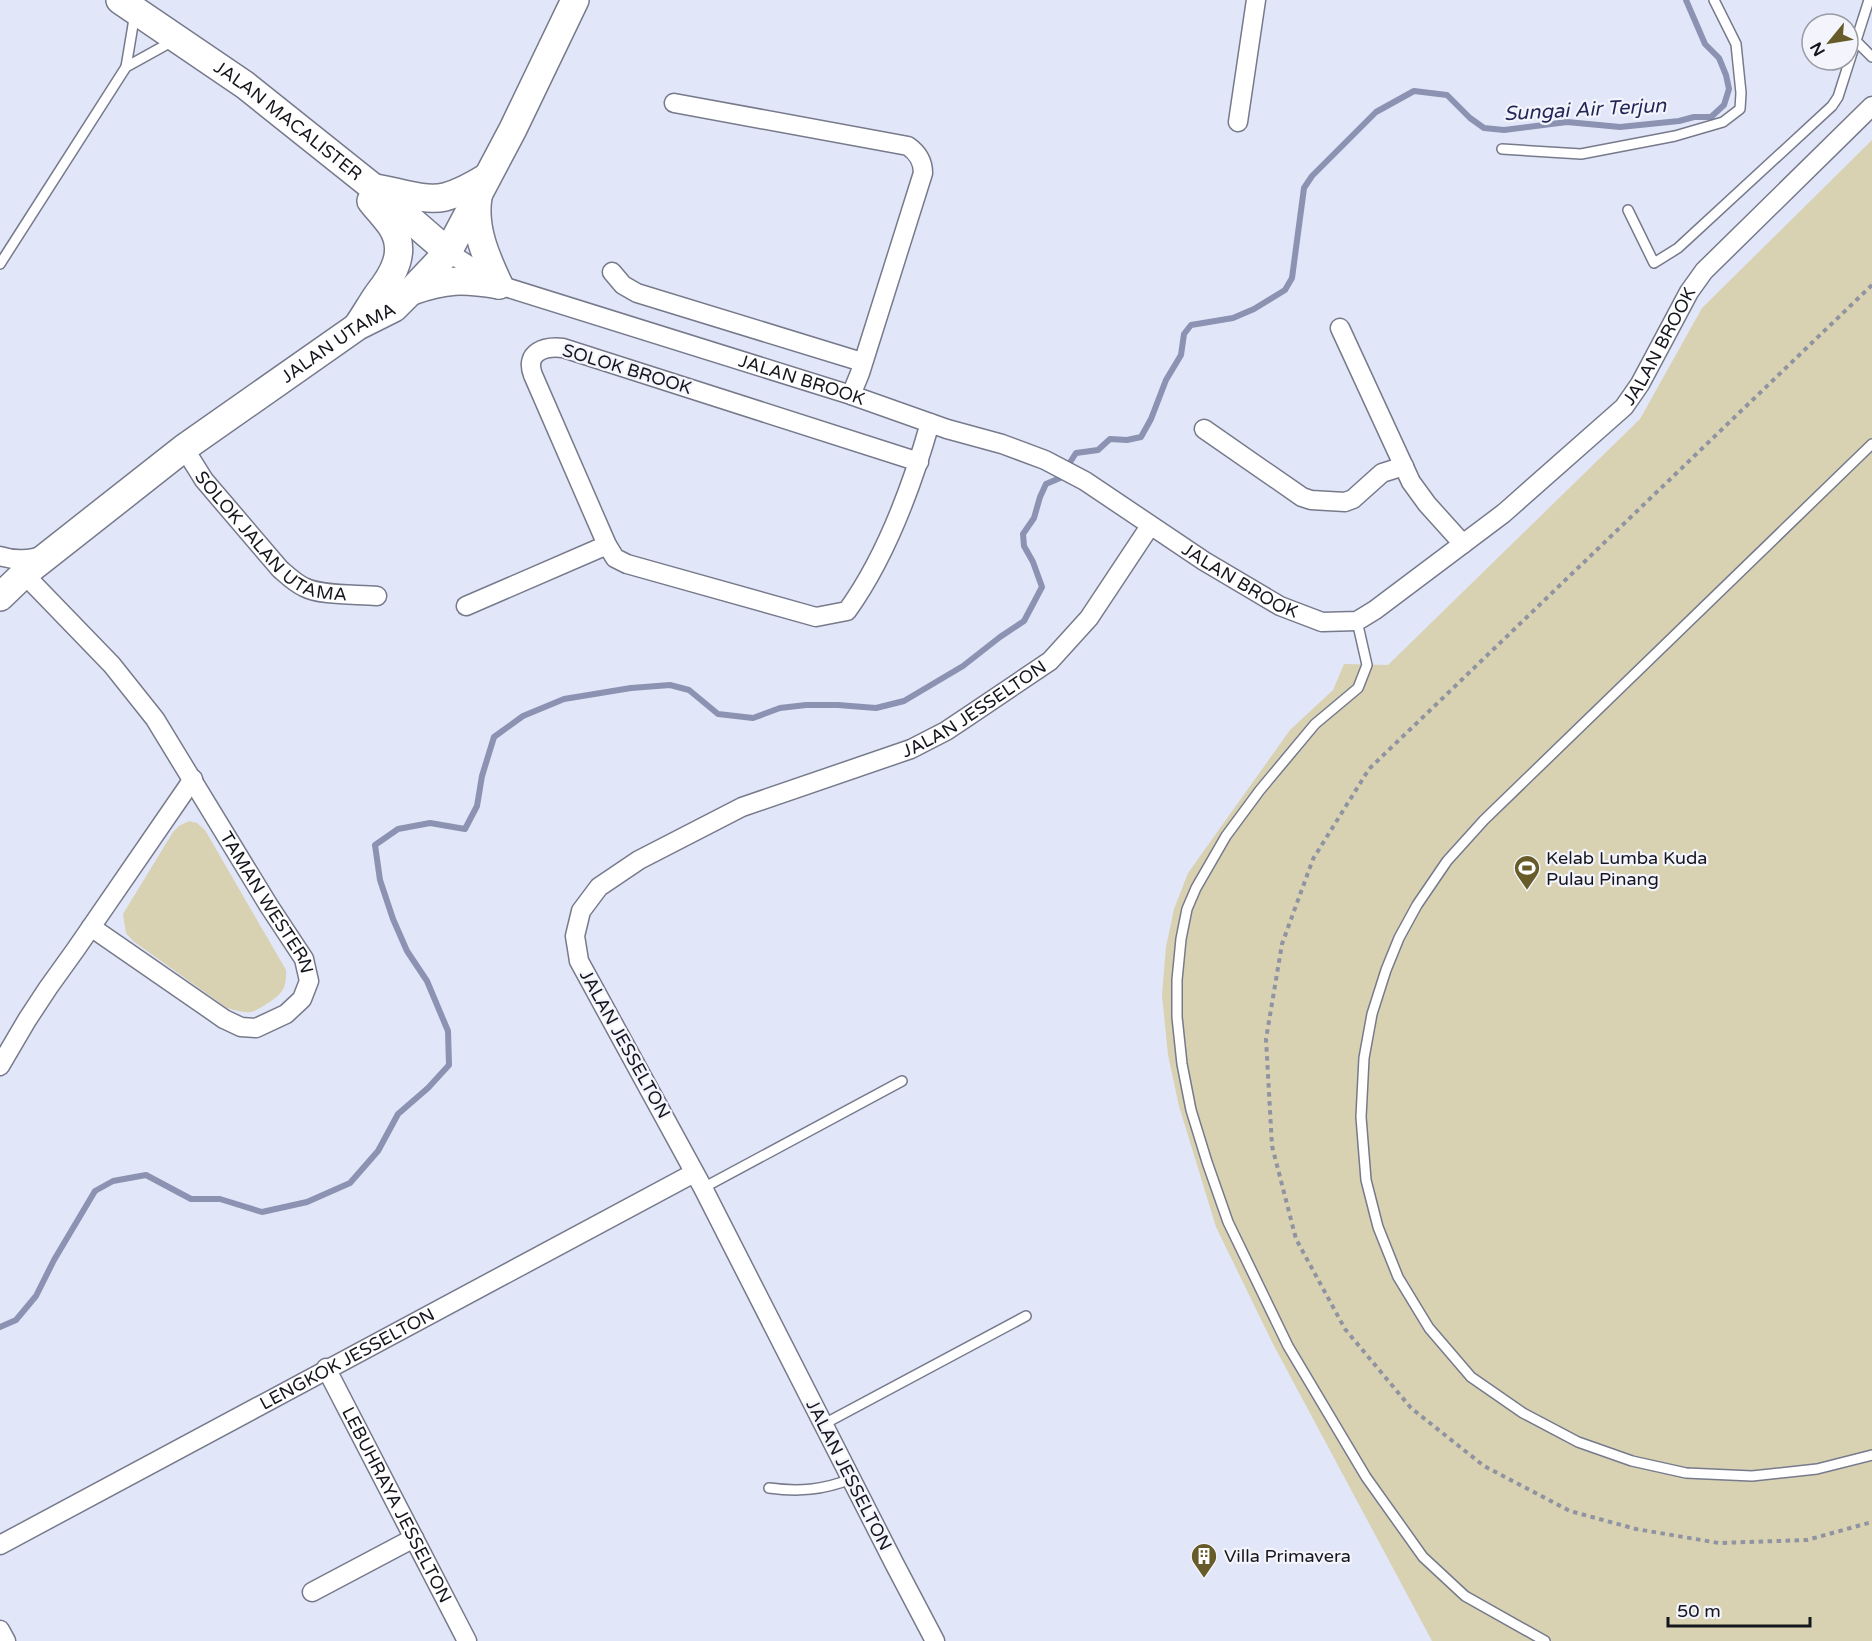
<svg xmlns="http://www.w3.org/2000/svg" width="1872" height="1641" viewBox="0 0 1872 1641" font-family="'Varela Round',sans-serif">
  <rect width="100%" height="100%" fill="#e2e6f9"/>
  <g fill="#d8d2b2">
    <path d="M 1872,140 L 1872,1641 L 1432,1641 L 1273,1344 L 1216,1227 L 1179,1106 L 1168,1055 L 1162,995 L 1166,947 L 1174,909 L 1188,873 L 1290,730 L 1333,690 L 1344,664 L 1388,665 L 1640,419 L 1702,308 Z"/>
    <path d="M 189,821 L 197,823 L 205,830 L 286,970 C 287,990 281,995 265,1005 C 261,1007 256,1011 251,1012 C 243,1013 235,1010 227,1008 L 133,941 L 126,933 L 123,914 L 173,832 L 179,826 Z"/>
  </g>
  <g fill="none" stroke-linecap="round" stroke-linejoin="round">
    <path stroke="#8c92b1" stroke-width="6" d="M 0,1327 L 16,1320 L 36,1296 L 54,1260 L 95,1191 L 113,1181 L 146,1175 L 191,1199 L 220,1199 L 262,1212 L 307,1202 L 350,1183 L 378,1151 L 398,1114 L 428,1088 L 449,1065 L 448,1031 L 427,981 L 407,951 L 393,919 L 380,880 L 375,845 L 398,829 L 430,823 L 465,829 L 477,806 L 482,776 L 494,737 L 523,716 L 564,699 L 631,688 L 670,685 L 689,690 L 718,714 L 753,718 L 780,708 L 806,705 L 838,705 L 876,708 L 904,701 L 963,666 L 1000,637 L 1024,621 L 1042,587 L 1033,562 L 1024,546 L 1023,534 L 1034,518 L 1040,497 L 1046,484 L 1060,478 L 1076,453 L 1098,450 L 1110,439 L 1127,440 L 1141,437 L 1151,419 L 1166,380 L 1181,355 L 1184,334 L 1191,325 L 1233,318 L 1254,309 L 1285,290 L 1292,278 L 1304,188 L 1312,176 L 1376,112 L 1414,91 L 1447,95 L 1470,118 L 1484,128 L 1504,130 L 1567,122 L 1620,127 L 1679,121 L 1694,117 L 1711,117 L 1724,105 L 1729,89 L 1726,75 L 1719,58 L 1705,44 L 1686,0"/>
    <g stroke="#767a8b" stroke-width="12">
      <g id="service">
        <path d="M 1855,40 L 1872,57"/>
        <path d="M 126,67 L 135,13"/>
        <path d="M 1502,149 L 1581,154 L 1675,136 L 1723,122 L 1740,109 L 1741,93 L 1736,44 L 1714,0"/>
        <path d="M 1628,210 L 1654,263 L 1678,248 L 1832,106 L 1838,97 L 1869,0"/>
        <path d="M 0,264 L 126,67 L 173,41"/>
        <path d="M 1872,444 L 1484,820 L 1447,861 L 1417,905 L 1399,938 L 1386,970 L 1372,1014 L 1364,1058 L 1361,1117 L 1366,1180 L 1378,1227 L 1398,1277 L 1429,1328 L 1471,1377 L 1523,1413 L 1578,1442 L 1632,1461 L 1686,1473 L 1752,1476 L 1817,1469 L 1872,1455"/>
        <path d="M 1357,621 L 1367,665 L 1358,688 L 1315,724 L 1260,790 L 1226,836 L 1196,888 L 1187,909 L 1181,939 L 1177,980 L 1177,1017 L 1182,1064 L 1191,1110 L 1207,1162 L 1228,1222 L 1288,1346 L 1366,1477 L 1423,1557 L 1465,1596 L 1545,1641"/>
        <path d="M 703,1188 L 902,1081"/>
        <path d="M 824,1424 L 1026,1316"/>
        <path d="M 769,1488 C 799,1492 823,1490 851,1479"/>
      </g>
    </g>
    <g stroke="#767a8b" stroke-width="21">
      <g id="minor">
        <path d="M 674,103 L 908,146 C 918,153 923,161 923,173 L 860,373 L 851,395"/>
        <path d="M 1238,122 L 1256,0"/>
        <path id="s1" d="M 448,252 L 499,285 L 851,395 L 947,429 L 1002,444 L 1045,460 L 1085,481 L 1204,561 L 1280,606 L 1322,622 L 1357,621 L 1375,610 L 1504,513 L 1624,407 L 1640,384 L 1689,292 L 1704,271 L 1872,106"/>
        <path d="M 612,272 L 623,285 L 637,293 L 862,362"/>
        <path d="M 1340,328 L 1411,482 L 1427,504 L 1463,544"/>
        <path d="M 1204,429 L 1302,497 L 1311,500 L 1345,502 L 1353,499 L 1382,473 L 1404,466"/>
        <path id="s2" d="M 184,448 L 204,480 L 280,569 C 288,576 295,583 304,587 C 320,596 358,594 377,596"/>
        <path d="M 919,462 L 563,348 C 545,346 524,352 533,375 L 607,545 L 615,558 L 627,564 L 816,617 L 847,611 C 886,557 912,486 930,423"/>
        <path d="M 0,556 C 16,561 29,560 45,555"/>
        <path id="s3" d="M 24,574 L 112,665 L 155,719 L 269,906 L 304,959 L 309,981 L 302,999 L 286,1014 L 256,1028 L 241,1027 L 224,1019 L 91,927"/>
        <path d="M 466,606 L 607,545"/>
        <path d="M 0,1066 L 27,1020 L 48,988 L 76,949 L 193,779"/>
        <path id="s4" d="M 326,1368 L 467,1641"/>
        <path id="s5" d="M 0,1545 L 694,1173"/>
        <path d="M 312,1592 L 414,1538"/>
        <path d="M 0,1630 L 6,1641"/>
        <path id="s6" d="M 935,1641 L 894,1563 L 703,1188 L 579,961 L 575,936 L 581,911 L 599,887 L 639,860 L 742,807 L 911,749 L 946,731 L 967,717 L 1050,661 L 1089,618 L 1150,526"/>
      </g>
    </g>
    <g stroke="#767a8b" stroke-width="30">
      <g id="primary">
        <path id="s7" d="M 120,0 L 245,85 L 374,188 L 448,252"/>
        <path d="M 376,188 C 397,191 423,202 445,197 C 460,193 474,185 487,177"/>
        <path d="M 478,197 C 473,228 486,257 499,285"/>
        <path d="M 412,291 C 446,279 463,279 499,285"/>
        <path d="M 358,325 C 365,315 371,304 378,294 C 394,274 407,251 392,227 C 386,218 378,210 371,201"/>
        <path id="s8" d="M 0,597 L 24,574 L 184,448 L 358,326 L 394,308 L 411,291 L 448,252 L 513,129 L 575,0"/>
      </g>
    </g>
    <path stroke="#9093a1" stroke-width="4" stroke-dasharray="4.5 4.5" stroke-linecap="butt" d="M 1872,285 L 1369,769 L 1313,859 L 1282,944 L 1266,1039 L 1272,1146 L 1296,1239 L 1345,1329 L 1411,1408 L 1484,1466 L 1570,1511 L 1636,1529 L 1719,1543 L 1807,1540 L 1872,1522"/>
    <use href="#service" stroke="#fff" stroke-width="9"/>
    <use href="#minor" stroke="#fff" stroke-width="18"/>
    <use href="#primary" stroke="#fff" stroke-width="27"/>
  </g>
  <defs>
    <g id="stadium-pin" transform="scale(1.35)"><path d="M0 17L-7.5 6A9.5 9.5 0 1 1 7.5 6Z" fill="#675c29" stroke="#f3f4fc"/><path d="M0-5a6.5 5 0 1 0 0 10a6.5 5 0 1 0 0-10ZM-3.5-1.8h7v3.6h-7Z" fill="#fff"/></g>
    <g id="building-pin" transform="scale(1.35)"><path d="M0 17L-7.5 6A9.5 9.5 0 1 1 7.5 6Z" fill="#675c29" stroke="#f3f4fc"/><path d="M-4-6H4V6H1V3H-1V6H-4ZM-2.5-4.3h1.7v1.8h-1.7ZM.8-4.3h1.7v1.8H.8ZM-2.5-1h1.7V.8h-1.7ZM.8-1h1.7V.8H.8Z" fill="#fff"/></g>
  </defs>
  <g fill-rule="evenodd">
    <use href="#stadium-pin" x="1527" y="868"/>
    <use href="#building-pin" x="1204" y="1556"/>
  </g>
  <g text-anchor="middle" stroke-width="4.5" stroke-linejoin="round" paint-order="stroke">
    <g font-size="18" fill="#15161d" stroke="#f3f4fc">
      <text dy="6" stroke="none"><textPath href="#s7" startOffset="207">JALAN MACALISTER</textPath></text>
      <text dy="6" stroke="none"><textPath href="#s8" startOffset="424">JALAN UTAMA</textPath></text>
      <text dy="6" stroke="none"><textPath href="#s1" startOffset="1404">JALAN BROOK</textPath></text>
      <text transform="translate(627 369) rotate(17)" y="6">SOLOK BROOK</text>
      <text dy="6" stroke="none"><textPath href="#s1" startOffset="378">JALAN BROOK</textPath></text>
      <text dy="6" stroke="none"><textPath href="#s2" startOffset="129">SOLOK JALAN UTAMA</textPath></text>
      <text dy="6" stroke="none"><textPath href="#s1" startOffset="864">JALAN BROOK</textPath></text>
      <text dy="6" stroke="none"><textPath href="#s6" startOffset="1266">JALAN JESSELTON</textPath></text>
      <text dy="6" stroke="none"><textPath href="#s3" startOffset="411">TAMAN WESTERN</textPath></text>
      <text transform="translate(625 1044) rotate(61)" y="6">JALAN JESSELTON</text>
      <text dy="6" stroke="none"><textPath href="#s5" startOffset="394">LENGKOK JESSELTON</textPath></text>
      <text transform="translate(849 1475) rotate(63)" y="6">JALAN JESSELTON</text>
      <text dy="6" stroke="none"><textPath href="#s4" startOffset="154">LEBUHRAYA JESSELTON</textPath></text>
    </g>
    <g font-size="18" fill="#15161d" stroke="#f3f4fc" text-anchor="start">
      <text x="1546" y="864">Kelab Lumba Kuda<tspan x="1546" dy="21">Pulau Pinang</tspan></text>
      <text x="1224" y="1562">Villa Primavera</text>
    </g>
    <g font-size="20" font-style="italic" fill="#232758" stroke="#f3f4fc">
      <text transform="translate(1585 109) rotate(-3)" y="7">Sungai Air Terjun</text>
    </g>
  </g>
  <g transform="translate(1830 42) rotate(240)"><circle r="28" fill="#f3f4fc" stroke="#9a9ba3" stroke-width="1.5"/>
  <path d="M0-4.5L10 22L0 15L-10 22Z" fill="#675c29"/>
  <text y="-9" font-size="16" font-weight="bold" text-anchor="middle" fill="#15161d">N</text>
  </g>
  <path d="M1668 1617v9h142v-9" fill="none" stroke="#15161d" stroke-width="3"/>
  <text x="1677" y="1617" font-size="18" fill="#15161d" stroke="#f3f4fc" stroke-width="4.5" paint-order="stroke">50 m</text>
</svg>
